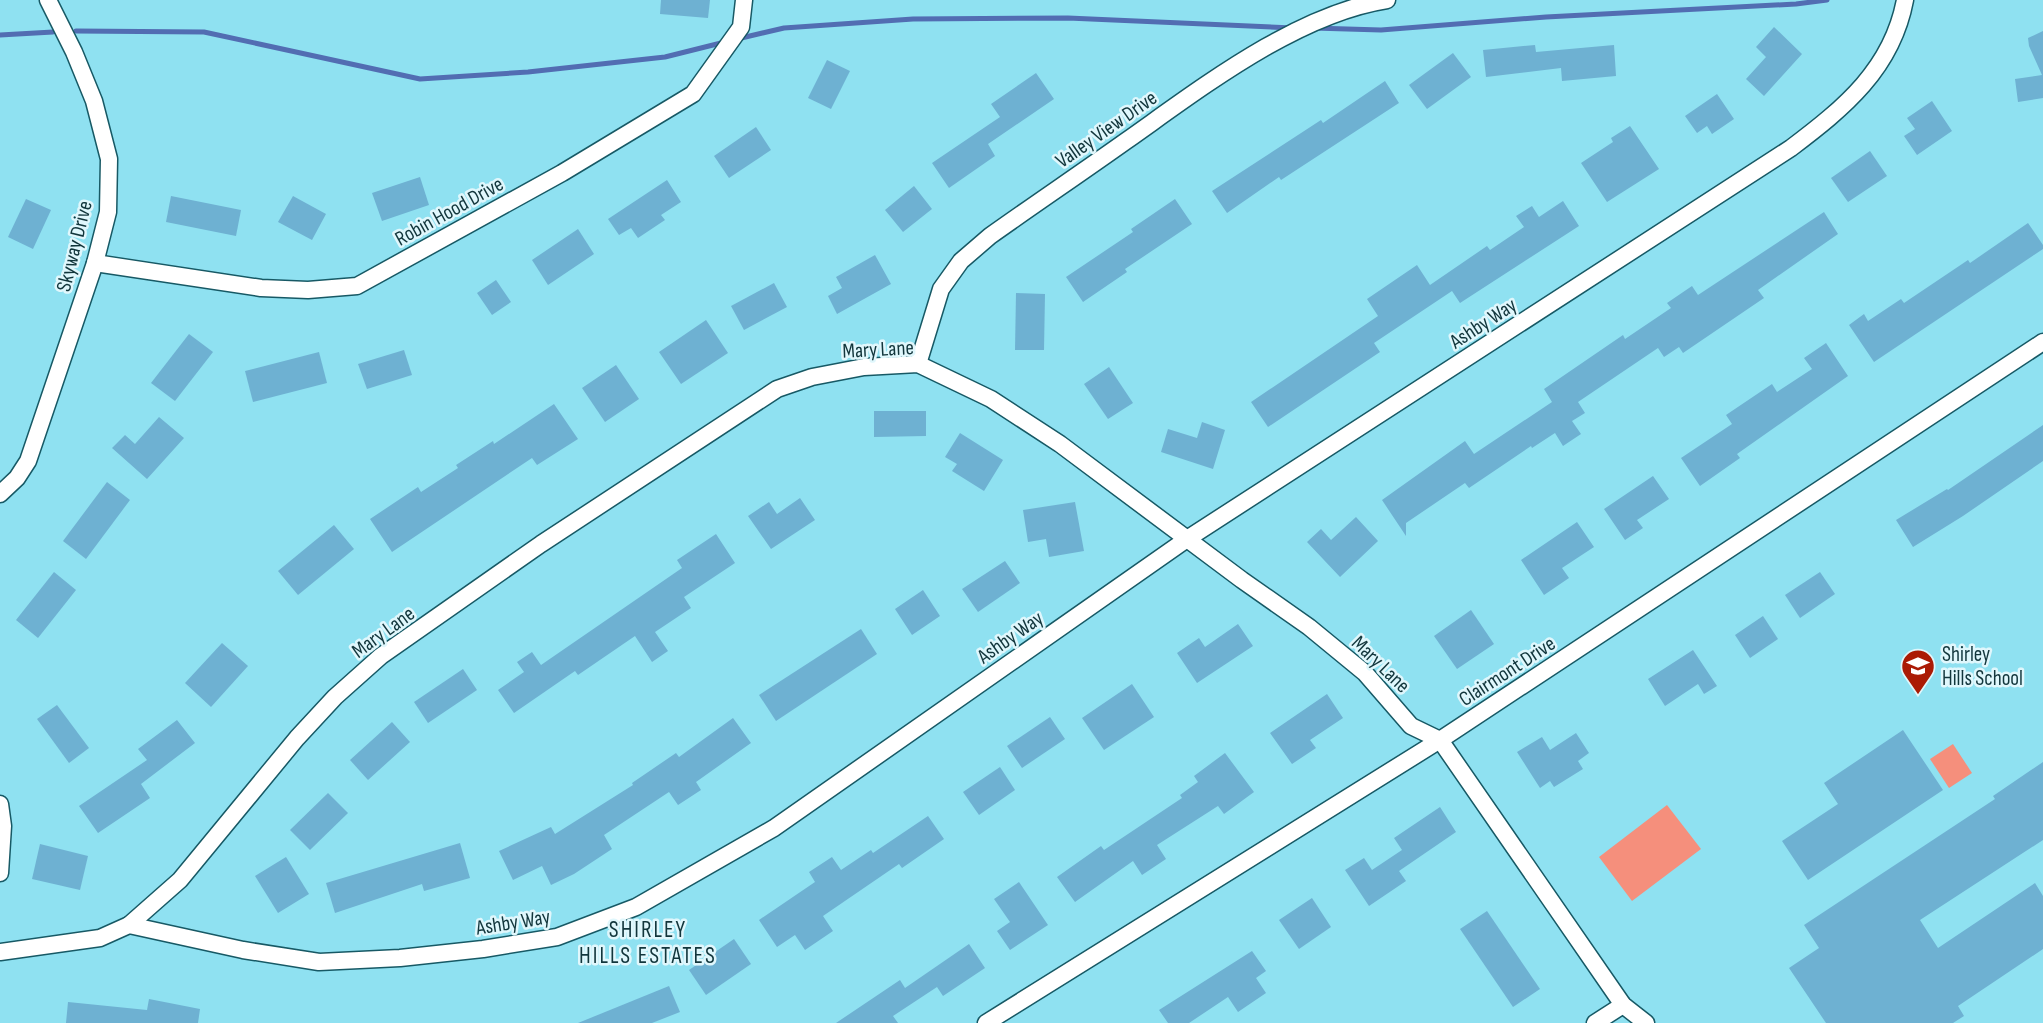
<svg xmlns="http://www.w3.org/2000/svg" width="2043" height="1023" viewBox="0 0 2043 1023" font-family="'Sofia Sans Condensed',sans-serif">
  <rect width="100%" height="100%" fill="#8fe1f1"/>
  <g fill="#f58f7c">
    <path d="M 1953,744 L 1972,773 L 1949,788 L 1930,759 Z"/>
    <path d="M 1667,805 L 1701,849 L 1632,901 L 1599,857 Z"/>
  </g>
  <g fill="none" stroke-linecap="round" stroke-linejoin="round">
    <g stroke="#526db2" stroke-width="5">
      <path d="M 1313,28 L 1381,30 L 1546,17 L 1796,4 L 1827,0"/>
      <path d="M 76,31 L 204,32 L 420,79 L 528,72 L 665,57 L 725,42"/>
      <path d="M 0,35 L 53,32"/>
      <path d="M 737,39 L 784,28 L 913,19 L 1068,18 L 1293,28"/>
    </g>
  </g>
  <g fill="#6eb1d2">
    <path d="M 661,0 L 710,0 L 708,18 L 660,14 Z"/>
    <path d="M 1774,27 L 1802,54 L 1764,96 L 1746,79 L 1766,57 L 1756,47 Z"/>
    <path d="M 2043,31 L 2043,98 L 2018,102 L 2015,79 L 2042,75 L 2029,46 L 2028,38 Z"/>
    <path d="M 1535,45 L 1536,52 L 1614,45 L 1616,76 L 1562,81 L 1561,68 L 1486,77 L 1483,50 Z"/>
    <path d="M 1453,53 L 1471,77 L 1427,109 L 1409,85 Z"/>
    <path d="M 827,60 L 850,71 L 831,109 L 808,98 Z"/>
    <path d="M 1036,73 L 1054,99 L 988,144 L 995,156 L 949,188 L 932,163 L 1000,117 L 991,104 Z"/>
    <path d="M 1385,81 L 1399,103 L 1281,180 L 1279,177 L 1227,213 L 1212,191 L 1321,120 L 1323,123 Z"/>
    <path d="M 1717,94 L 1734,119 L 1712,134 L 1707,126 L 1697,133 L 1685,116 Z"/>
    <path d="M 1932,101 L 1952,131 L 1917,155 L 1904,136 L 1915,129 L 1907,118 Z"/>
    <path d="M 1630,126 L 1659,169 L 1607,202 L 1581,163 L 1613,142 L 1611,138 Z"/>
    <path d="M 756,127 L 771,150 L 729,178 L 714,156 Z"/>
    <path d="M 1870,151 L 1887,176 L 1848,202 L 1831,178 Z"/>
    <path d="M 420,177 L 429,205 L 382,221 L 372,193 Z"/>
    <path d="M 667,180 L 681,202 L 661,215 L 665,220 L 638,238 L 631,228 L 619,235 L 608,219 Z"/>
    <path d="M 914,186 L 932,209 L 903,232 L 885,210 Z"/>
    <path d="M 171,196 L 241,210 L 236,236 L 166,222 Z"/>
    <path d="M 293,196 L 326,214 L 312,240 L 278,222 Z"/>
    <path d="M 26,199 L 51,210 L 33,249 L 8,237 Z"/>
    <path d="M 1175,199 L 1192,224 L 1125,269 L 1127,272 L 1083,302 L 1066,277 L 1133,232 L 1131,229 Z"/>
    <path d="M 1563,201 L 1579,226 L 1460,303 L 1452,291 L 1374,343 L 1380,352 L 1268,427 L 1251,402 L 1378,316 L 1367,299 L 1417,265 L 1430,285 L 1487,246 L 1490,250 L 1524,227 L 1516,216 L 1532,206 L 1539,217 Z"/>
    <path d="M 1824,212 L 1838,234 L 1758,290 L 1764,298 L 1683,353 L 1679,347 L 1664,357 L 1658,348 L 1578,402 L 1585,413 L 1572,421 L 1581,434 L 1563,446 L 1555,433 L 1532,448 L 1531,446 L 1469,488 L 1465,483 L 1406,523 L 1406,536 L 1382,500 L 1465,441 L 1474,454 L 1552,402 L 1544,389 L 1623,335 L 1625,339 L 1671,308 L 1667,303 L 1692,286 L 1698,295 Z"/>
    <path d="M 2028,223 L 2043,245 L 2043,249 L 1874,362 L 1849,325 L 1864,314 L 1868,321 L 1901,299 L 1904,303 L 1968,260 L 1970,263 Z"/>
    <path d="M 578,229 L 594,254 L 548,285 L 532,260 Z"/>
    <path d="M 875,255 L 891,284 L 837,314 L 828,296 L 842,288 L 836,277 Z"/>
    <path d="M 496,280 L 511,302 L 492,315 L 477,293 Z"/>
    <path d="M 774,283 L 787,307 L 744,330 L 731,306 Z"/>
    <path d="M 1016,293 L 1045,294 L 1044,350 L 1015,350 Z"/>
    <path d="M 706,320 L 728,353 L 681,384 L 659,352 Z"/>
    <path d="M 189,334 L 213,352 L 175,401 L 151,383 Z"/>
    <path d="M 1826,343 L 1848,376 L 1737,454 L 1740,458 L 1700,486 L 1681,458 L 1732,424 L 1726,415 L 1772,384 L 1777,392 L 1812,369 L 1804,358 Z"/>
    <path d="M 404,350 L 412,375 L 367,389 L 358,364 Z"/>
    <path d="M 319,352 L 327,383 L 253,402 L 245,371 Z"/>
    <path d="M 616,365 L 639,399 L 605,422 L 582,388 Z"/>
    <path d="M 1109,367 L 1133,403 L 1108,419 L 1084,384 Z"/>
    <path d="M 554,404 L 578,439 L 537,465 L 532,458 L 392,552 L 370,519 L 418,487 L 421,492 L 458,468 L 456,465 L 493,441 L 494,444 Z"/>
    <path d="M 874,411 L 926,411 L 926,436 L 874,437 Z"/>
    <path d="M 159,417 L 184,438 L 147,479 L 112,448 L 125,435 L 135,444 Z"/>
    <path d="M 1202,422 L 1225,430 L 1213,469 L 1161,452 L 1168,429 L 1197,438 Z"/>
    <path d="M 2043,425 L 2043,461 L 1963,516 L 1913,547 L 1896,520 L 1947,489 L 1948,490 Z"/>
    <path d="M 960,433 L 1003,460 L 984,491 L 952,471 L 957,464 L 945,457 Z"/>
    <path d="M 1653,476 L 1669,499 L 1637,520 L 1643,528 L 1625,540 L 1604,509 Z"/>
    <path d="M 107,482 L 130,500 L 86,559 L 63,541 Z"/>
    <path d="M 800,498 L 815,520 L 771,549 L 748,516 L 769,502 L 777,514 Z"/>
    <path d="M 1075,502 L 1084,551 L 1049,557 L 1046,539 L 1028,542 L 1023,510 Z"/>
    <path d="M 1356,517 L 1378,541 L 1340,577 L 1307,542 L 1321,529 L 1331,540 Z"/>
    <path d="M 1577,522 L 1594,547 L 1562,568 L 1569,578 L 1544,595 L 1521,560 Z"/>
    <path d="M 334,525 L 354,549 L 298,595 L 278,571 Z"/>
    <path d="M 716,534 L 735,563 L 684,597 L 691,608 L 655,632 L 668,651 L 652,662 L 635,636 L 578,675 L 575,671 L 514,713 L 498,690 L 524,672 L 517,662 L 532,652 L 541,665 L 682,568 L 677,560 Z"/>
    <path d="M 1005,561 L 1020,583 L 978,612 L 962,589 Z"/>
    <path d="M 54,572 L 76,590 L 38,638 L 16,620 Z"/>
    <path d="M 1820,572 L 1835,594 L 1800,618 L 1785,595 Z"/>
    <path d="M 923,590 L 940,616 L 912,635 L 895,609 Z"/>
    <path d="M 1471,610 L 1494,644 L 1457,669 L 1434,636 Z"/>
    <path d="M 1763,616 L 1778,639 L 1750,658 L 1735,635 Z"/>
    <path d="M 1238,624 L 1253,646 L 1197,683 L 1177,653 L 1199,638 L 1205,647 Z"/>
    <path d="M 861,629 L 877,654 L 776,721 L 759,695 Z"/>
    <path d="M 222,643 L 248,666 L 211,707 L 185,683 Z"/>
    <path d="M 1693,650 L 1717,686 L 1704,694 L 1698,684 L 1665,706 L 1648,679 Z"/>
    <path d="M 463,669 L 477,690 L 428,723 L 414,702 Z"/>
    <path d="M 1132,684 L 1154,717 L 1104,750 L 1082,718 Z"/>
    <path d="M 1327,694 L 1343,718 L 1310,740 L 1316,748 L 1292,764 L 1270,733 Z"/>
    <path d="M 57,705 L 89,748 L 69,763 L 37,719 Z"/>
    <path d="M 1050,717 L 1065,739 L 1022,768 L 1007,746 Z"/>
    <path d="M 733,718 L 751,743 L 696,782 L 701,790 L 678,805 L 669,792 L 604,835 L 612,849 L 574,874 L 551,885 L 542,866 L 513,880 L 499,851 L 551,827 L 555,834 L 633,785 L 632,783 L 676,753 L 679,757 Z"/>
    <path d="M 177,720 L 195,743 L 141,784 L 150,798 L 98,833 L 79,806 L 147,760 L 138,749 Z"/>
    <path d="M 392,722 L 410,742 L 368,780 L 350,760 Z"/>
    <path d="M 1903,730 L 1943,790 L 1808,880 L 1782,841 L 1838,804 L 1824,783 Z"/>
    <path d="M 1576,733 L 1589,753 L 1578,761 L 1583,769 L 1554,787 L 1550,781 L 1540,788 L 1517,752 L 1542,737 L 1550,750 Z"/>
    <path d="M 1225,753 L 1254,792 L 1224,814 L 1218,806 L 1157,845 L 1166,859 L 1142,875 L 1133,861 L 1075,902 L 1057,877 L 1101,846 L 1104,850 L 1182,798 L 1180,795 L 1198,782 L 1194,776 Z"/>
    <path d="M 2043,762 L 2043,840 L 1920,920 L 1938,948 L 2035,883 L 2043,896 L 2043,949 L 1958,1006 L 1964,1016 L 1953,1023 L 1826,1023 L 1789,968 L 1819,948 L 1804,925 L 1995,799 L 1993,796 Z"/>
    <path d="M 1000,767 L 1015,790 L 979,815 L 963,792 Z"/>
    <path d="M 328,793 L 348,813 L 310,850 L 290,830 Z"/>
    <path d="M 1440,807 L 1456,832 L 1399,871 L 1406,881 L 1369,906 L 1345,870 L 1364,858 L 1372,870 L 1402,850 L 1394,838 Z"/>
    <path d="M 928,816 L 944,839 L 902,868 L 899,864 L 823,916 L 833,931 L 805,950 L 795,935 L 777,947 L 759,920 L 815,882 L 809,872 L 832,857 L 841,870 L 871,850 L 873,853 Z"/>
    <path d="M 460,843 L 470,878 L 424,891 L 422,884 L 335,913 L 326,883 Z"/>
    <path d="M 40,844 L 88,856 L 80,890 L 32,879 Z"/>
    <path d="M 286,857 L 309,894 L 278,913 L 255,876 Z"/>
    <path d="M 1019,882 L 1048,925 L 1010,950 L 997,931 L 1010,922 L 994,899 Z"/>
    <path d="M 1312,898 L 1331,927 L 1299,949 L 1279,920 Z"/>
    <path d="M 1487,911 L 1540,989 L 1513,1007 L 1460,929 Z"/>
    <path d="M 734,939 L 751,964 L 706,995 L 689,970 Z"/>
    <path d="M 969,944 L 985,968 L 943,996 L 937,987 L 893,1016 L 898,1023 L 836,1023 L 900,980 L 905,988 Z"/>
    <path d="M 1252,951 L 1266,971 L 1256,978 L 1266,993 L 1238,1012 L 1228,997 L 1189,1023 L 1168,1023 L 1159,1010 Z"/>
    <path d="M 669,986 L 680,1012 L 652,1023 L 578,1023 Z"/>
    <path d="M 149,999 L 200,1009 L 198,1023 L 66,1023 L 68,1002 L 147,1010 Z"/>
  </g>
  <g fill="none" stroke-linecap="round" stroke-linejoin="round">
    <g stroke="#175965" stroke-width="19">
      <g id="minor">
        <path d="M 95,263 L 261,288 L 308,290 L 357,286 L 562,173 L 693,94 L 741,27 L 744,0"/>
        <path d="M 918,364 L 941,289 L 961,261 L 990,236 C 1035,204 1081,173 1126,141 C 1200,89 1296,14 1387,0"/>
        <path d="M 0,494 L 17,478 L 28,461 L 95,263 L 108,212 L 109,159 L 94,101 L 74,52 L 48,0"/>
        <path d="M 0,804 L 3,826 L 0,873"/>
        <path d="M 129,925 L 180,880 L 297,738 L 335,697 L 381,656 L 541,544 L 777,389 L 812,377 L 864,367 L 918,364 L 991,399 L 1060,444 L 1242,580 L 1309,627 L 1365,673 L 1411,726 L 1440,740 L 1623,1005 L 1646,1023"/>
        <path d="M 0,952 L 100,938 L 129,925 L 243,950 L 319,962 L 400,958 L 483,949 L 557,937 L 636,907 L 774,828 L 1187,539 L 1791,148 C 1844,108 1892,69 1905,0"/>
        <path d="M 986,1023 L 1440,740 L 2043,342"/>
        <path d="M 1595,1023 L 1623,1005"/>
      </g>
    </g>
    <use href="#minor" stroke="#fff" stroke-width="16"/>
  </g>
  <defs>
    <g id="school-pin" transform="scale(1.75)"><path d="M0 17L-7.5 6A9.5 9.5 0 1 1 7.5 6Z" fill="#ab1b05" stroke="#e0f7fc"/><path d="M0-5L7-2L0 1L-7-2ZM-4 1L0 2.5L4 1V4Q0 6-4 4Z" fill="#fff"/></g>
  </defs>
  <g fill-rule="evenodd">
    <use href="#school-pin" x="1918" y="666"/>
  </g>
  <g text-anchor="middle" stroke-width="5" stroke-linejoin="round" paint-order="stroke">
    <g font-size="21" fill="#12363c" stroke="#e0f7fc">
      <text transform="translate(1106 129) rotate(-35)" y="7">Valley View Drive</text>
      <text transform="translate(449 211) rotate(-29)" y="7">Robin Hood Drive</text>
      <text transform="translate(74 246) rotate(-76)" y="7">Skyway Drive</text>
      <text transform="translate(1483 323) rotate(-33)" y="7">Ashby Way</text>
      <text transform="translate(878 349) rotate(-3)" y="7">Mary Lane</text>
      <text transform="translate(383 632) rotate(-36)" y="7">Mary Lane</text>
      <text transform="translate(1010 637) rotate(-35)" y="7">Ashby Way</text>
      <text transform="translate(1381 664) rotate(44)" y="7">Mary Lane</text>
      <text transform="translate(1507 671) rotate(-33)" y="7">Clairmont Drive</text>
      <text transform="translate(513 922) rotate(-9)" y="7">Ashby Way</text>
    </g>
    <g font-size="21" fill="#12363c" stroke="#e0f7fc" text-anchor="start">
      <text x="1942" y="661">Shirley<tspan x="1942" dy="24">Hills School</tspan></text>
    </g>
    <g font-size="23" letter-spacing="2" fill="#12363c" stroke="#e0f7fc">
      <text x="648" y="937">SHIRLEY<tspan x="648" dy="26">HILLS ESTATES</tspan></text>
    </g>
  </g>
</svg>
